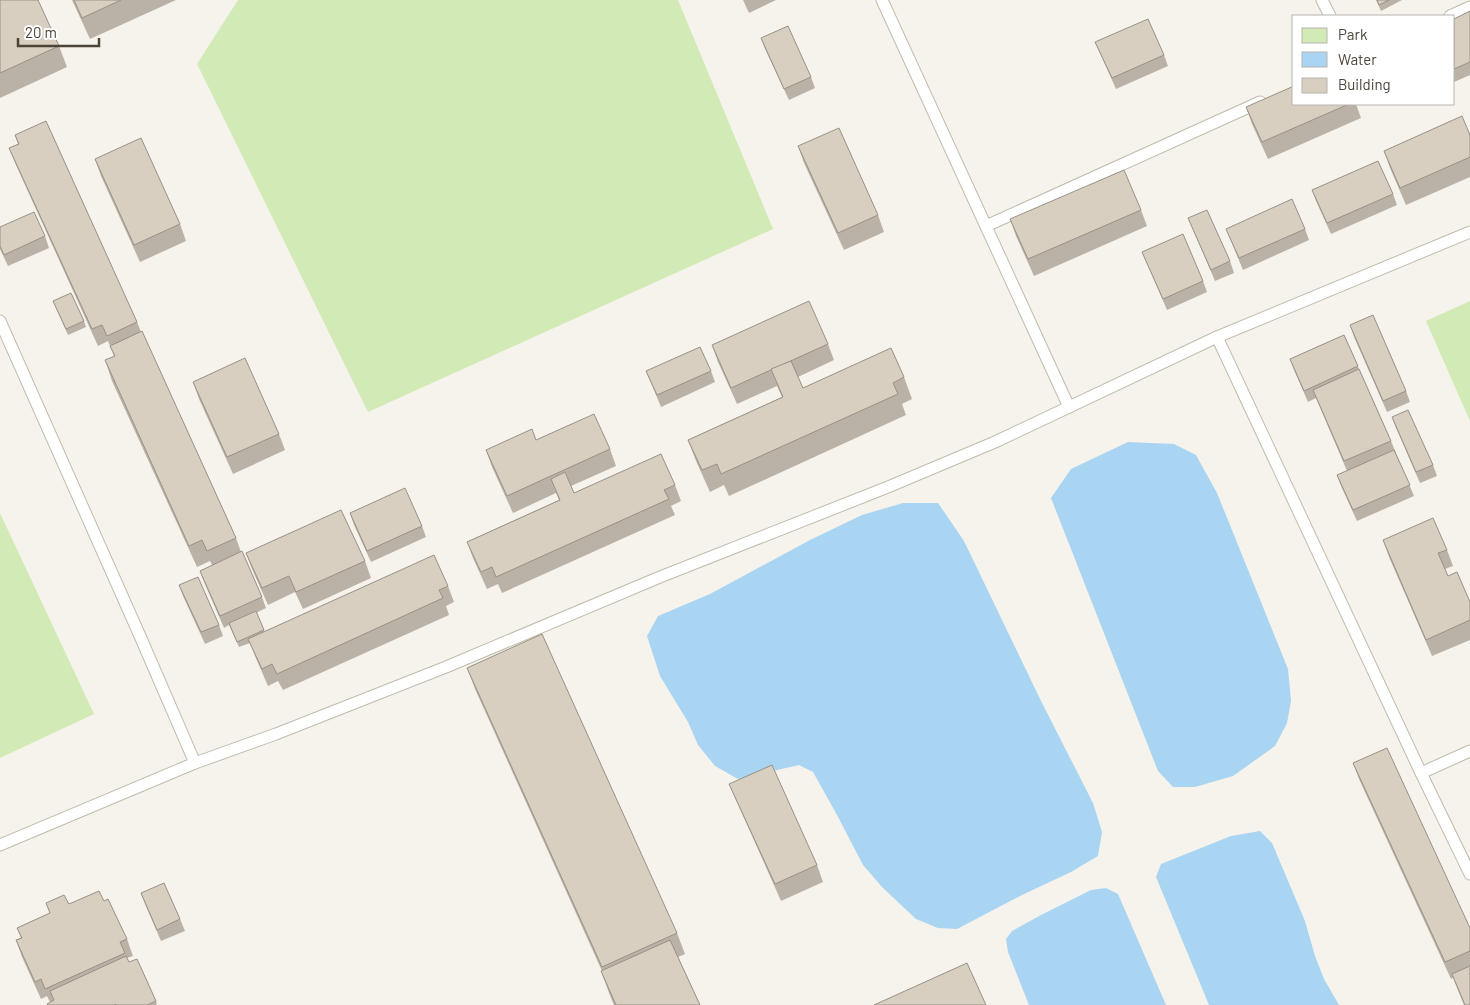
<svg xmlns="http://www.w3.org/2000/svg" width="1470" height="1005" viewBox="0 0 1470 1005" font-family="Barlow,sans-serif">
  <rect width="100%" height="100%" fill="#f6f3ec"/>
  <g fill="#d2eab5">
    <path d="M 238,0 L 678,0 L 773,229 L 368,412 L 197,64 Z"/>
    <path d="M 1470,301 L 1470,421 L 1426,321 Z"/>
    <path d="M 0,513 L 94,714 L 0,758 Z"/>
  </g>
  <g fill="#a9d4f2">
    <path d="M 1128,442 L 1174,444 L 1196,455 L 1217,493 L 1288,669 L 1291,701 L 1287,723 L 1275,746 L 1233,776 L 1195,787 L 1173,787 L 1158,771 L 1051,498 L 1071,469 Z"/>
    <path d="M 903,503 L 938,503 L 964,541 L 1041,701 L 1093,803 L 1102,832 L 1098,856 L 1071,872 L 1022,895 L 957,929 L 938,928 L 916,919 L 882,887 L 863,865 L 837,815 L 813,772 L 799,765 L 738,779 L 715,766 L 698,745 L 688,722 L 660,676 L 647,636 L 658,616 L 710,594 L 810,540 L 862,515 Z"/>
    <path d="M 1260,831 L 1272,843 L 1305,921 L 1315,956 L 1324,979 L 1339,1005 L 1209,1005 L 1156,877 L 1161,864 L 1231,836 Z"/>
    <path d="M 1106,888 L 1118,894 L 1166,1005 L 1029,1005 L 1008,952 L 1006,939 L 1012,931 L 1041,915 L 1091,890 Z"/>
  </g>
  <g fill="none" stroke-linecap="round" stroke-linejoin="round">
    <g stroke="#c2bbae" stroke-width="13">
      <g id="service">
        <path d="M 882,0 L 1069,407"/>
        <path d="M 1322,0 L 1330,16"/>
        <path d="M 1450,16 L 1470,7"/>
        <path d="M 986,226 L 1260,102"/>
        <path d="M 0,321 L 140,636 L 195,763 L 276,734 L 446,667 L 660,577 L 888,487 L 995,442 L 1217,337 L 1470,232"/>
        <path d="M 1217,337 L 1421,773 L 1470,874"/>
        <path d="M 1421,773 L 1470,751"/>
        <path d="M 0,845 L 195,763"/>
      </g>
    </g>
    <use href="#service" stroke="#fff" stroke-width="11"/>
  </g>
  <g fill="#bab2a6">
    <path d="M 0,0 L 59,46 L 67,67 L 0,98 Z"/>
    <path d="M 72,0 L 176,0 L 90,39 Z"/>
    <path d="M 743,0 L 776,0 L 749,13 Z"/>
    <path d="M 1376,0 L 1402,0 L 1381,11 Z"/>
    <path d="M 1470,11 L 1470,75 L 1454,82 L 1454,19 Z"/>
    <path d="M 761,38 L 811,77 L 815,88 L 789,100 L 765,49 Z"/>
    <path d="M 1095,42 L 1164,55 L 1168,66 L 1116,89 L 1100,53 Z"/>
    <path d="M 1294,104 L 1356,104 L 1361,118 L 1268,159 L 1252,124 L 1246,107 Z"/>
    <path d="M 15,135 L 137,322 L 141,332 L 236,538 L 241,552 L 262,597 L 266,608 L 256,613 L 265,632 L 448,586 L 454,602 L 446,606 L 449,615 L 283,690 L 278,681 L 268,686 L 255,656 L 250,643 L 239,647 L 229,625 L 224,628 L 204,582 L 200,571 L 212,565 L 210,561 L 197,567 L 112,381 L 105,360 L 114,356 L 108,341 L 98,346 L 16,165 L 9,148 L 18,144 Z"/>
    <path d="M 1470,135 L 1470,177 L 1406,205 L 1390,168 L 1384,151 Z"/>
    <path d="M 798,146 L 878,215 L 884,232 L 844,250 L 804,163 Z"/>
    <path d="M 95,159 L 180,224 L 186,241 L 140,262 L 101,176 Z"/>
    <path d="M 1312,190 L 1393,194 L 1397,205 L 1331,234 L 1316,201 Z"/>
    <path d="M 1141,210 L 1147,226 L 1034,276 L 1016,236 L 1010,219 Z"/>
    <path d="M 1188,218 L 1230,261 L 1234,273 L 1215,281 Z"/>
    <path d="M 0,227 L 45,236 L 49,248 L 8,266 L 0,249 Z"/>
    <path d="M 1226,229 L 1305,229 L 1309,240 L 1243,270 Z"/>
    <path d="M 1142,252 L 1203,281 L 1207,292 L 1167,310 Z"/>
    <path d="M 53,301 L 84,321 L 86,327 L 68,335 Z"/>
    <path d="M 1350,325 L 1406,391 L 1410,402 L 1387,412 L 1354,337 Z"/>
    <path d="M 1344,335 L 1391,441 L 1414,496 L 1357,521 L 1341,486 L 1337,475 L 1347,471 L 1316,398 L 1308,402 L 1294,370 L 1290,359 Z"/>
    <path d="M 828,344 L 834,360 L 798,377 L 803,388 L 904,377 L 912,399 L 902,404 L 906,415 L 729,496 L 724,485 L 710,492 L 696,461 L 688,440 L 782,397 L 777,386 L 737,404 L 718,362 L 712,345 Z"/>
    <path d="M 646,371 L 711,371 L 715,382 L 661,407 Z"/>
    <path d="M 193,382 L 279,434 L 285,450 L 233,474 L 199,399 Z"/>
    <path d="M 1392,417 L 1433,465 L 1437,476 L 1420,483 L 1396,428 Z"/>
    <path d="M 536,440 L 610,449 L 616,466 L 571,486 L 574,493 L 675,485 L 681,501 L 671,506 L 675,515 L 502,593 L 498,584 L 487,589 L 473,558 L 467,542 L 559,500 L 556,493 L 513,513 L 492,467 L 486,450 Z"/>
    <path d="M 350,513 L 422,526 L 426,537 L 371,562 L 354,525 Z"/>
    <path d="M 1383,540 L 1447,550 L 1453,566 L 1445,569 L 1448,576 L 1470,602 L 1470,640 L 1432,656 L 1389,557 Z"/>
    <path d="M 246,553 L 365,561 L 371,578 L 303,609 L 295,592 L 268,605 L 252,569 Z"/>
    <path d="M 179,585 L 219,625 L 223,636 L 205,644 L 183,596 Z"/>
    <path d="M 467,668 L 677,933 L 685,954 L 678,957 L 700,1005 L 614,1005 L 609,993 L 601,971 L 602,971 L 475,689 Z"/>
    <path d="M 1353,763 L 1470,928 L 1470,1005 L 1464,1005 L 1453,978 L 1451,979 L 1359,779 Z"/>
    <path d="M 729,784 L 817,865 L 823,882 L 781,901 L 736,800 Z"/>
    <path d="M 141,893 L 180,919 L 185,931 L 161,941 L 145,904 Z"/>
    <path d="M 104,901 L 127,939 L 133,956 L 127,958 L 129,962 L 156,1001 L 157,1005 L 48,1005 L 50,1002 L 47,996 L 41,999 L 22,957 L 16,940 L 21,938 L 17,928 L 50,913 L 46,903 L 69,904 Z"/>
  </g>
  <g fill="#d8cfc1" stroke="#979187">
    <path d="M 0,0 L 38,0 L 59,46 L 0,73 Z"/>
    <path d="M 74,0 L 121,0 L 82,18 Z"/>
    <path d="M 1377,0 L 1389,0 L 1379,5 Z"/>
    <path d="M 1470,11 L 1470,62 L 1454,69 L 1454,19 Z"/>
    <path d="M 1148,19 L 1164,55 L 1112,78 L 1095,42 Z"/>
    <path d="M 788,26 L 811,77 L 784,89 L 761,38 Z"/>
    <path d="M 1294,86 L 1294,104 L 1349,104 L 1262,142 L 1246,107 Z"/>
    <path d="M 1462,116 L 1470,135 L 1470,157 L 1400,188 L 1384,151 Z"/>
    <path d="M 46,121 L 137,322 L 107,336 L 102,325 L 92,329 L 9,148 L 19,144 L 15,135 Z"/>
    <path d="M 839,128 L 878,215 L 838,233 L 798,146 Z"/>
    <path d="M 141,138 L 180,224 L 134,245 L 95,159 Z"/>
    <path d="M 1378,161 L 1393,194 L 1327,223 L 1312,190 Z"/>
    <path d="M 1124,170 L 1141,210 L 1028,259 L 1010,219 Z"/>
    <path d="M 1292,199 L 1305,229 L 1239,258 L 1226,229 Z"/>
    <path d="M 1207,210 L 1230,261 L 1211,270 L 1188,218 Z"/>
    <path d="M 34,212 L 45,236 L 4,255 L 0,246 L 0,227 Z"/>
    <path d="M 1183,234 L 1203,281 L 1163,299 L 1142,252 Z"/>
    <path d="M 71,293 L 84,321 L 66,329 L 53,301 Z"/>
    <path d="M 809,301 L 828,344 L 731,388 L 712,345 Z"/>
    <path d="M 1373,315 L 1406,391 L 1383,401 L 1350,325 Z"/>
    <path d="M 142,331 L 236,538 L 207,551 L 202,540 L 189,546 L 105,360 L 115,356 L 110,346 Z"/>
    <path d="M 1344,335 L 1358,366 L 1304,391 L 1290,359 Z"/>
    <path d="M 700,347 L 711,371 L 657,395 L 646,371 Z"/>
    <path d="M 891,348 L 904,377 L 893,383 L 898,394 L 721,474 L 717,464 L 702,470 L 688,440 L 783,397 L 771,369 L 791,361 L 803,388 Z"/>
    <path d="M 245,358 L 279,434 L 227,457 L 193,382 Z"/>
    <path d="M 1359,369 L 1391,441 L 1344,461 L 1313,390 Z"/>
    <path d="M 1408,410 L 1433,465 L 1416,472 L 1392,417 Z"/>
    <path d="M 594,414 L 610,449 L 507,496 L 486,450 L 532,429 L 536,440 Z"/>
    <path d="M 1394,450 L 1410,485 L 1353,510 L 1337,475 Z"/>
    <path d="M 661,454 L 675,485 L 664,490 L 669,499 L 496,577 L 492,567 L 481,572 L 467,542 L 560,500 L 551,479 L 565,472 L 574,493 Z"/>
    <path d="M 405,488 L 422,526 L 367,551 L 350,513 Z"/>
    <path d="M 341,510 L 365,561 L 296,592 L 289,576 L 262,588 L 246,553 Z"/>
    <path d="M 1433,518 L 1447,550 L 1438,553 L 1448,576 L 1457,572 L 1470,602 L 1470,620 L 1426,640 L 1383,540 Z"/>
    <path d="M 242,551 L 262,597 L 220,616 L 200,571 Z"/>
    <path d="M 434,555 L 448,586 L 439,590 L 443,598 L 277,674 L 272,664 L 262,669 L 248,639 Z"/>
    <path d="M 198,577 L 219,625 L 201,632 L 179,585 Z"/>
    <path d="M 256,611 L 264,630 L 237,642 L 229,623 Z"/>
    <path d="M 542,634 L 677,933 L 602,967 L 467,668 Z"/>
    <path d="M 1387,748 L 1470,928 L 1470,951 L 1445,962 L 1353,763 Z"/>
    <path d="M 772,765 L 817,865 L 775,884 L 729,784 Z"/>
    <path d="M 164,883 L 180,919 L 157,930 L 141,893 Z"/>
    <path d="M 99,891 L 104,901 L 108,899 L 127,939 L 120,942 L 125,953 L 45,989 L 41,979 L 35,982 L 16,940 L 22,938 L 17,928 L 50,913 L 46,903 L 64,895 L 69,904 Z"/>
    <path d="M 670,940 L 700,1005 L 616,1005 L 601,971 Z"/>
    <path d="M 126,956 L 129,962 L 137,959 L 156,1001 L 147,1005 L 116,1005 L 116,1004 L 114,1005 L 48,1005 L 47,1004 L 54,1000 L 50,991 Z"/>
    <path d="M 967,963 L 986,1005 L 874,1005 Z"/>
    <path d="M 1470,966 L 1470,1005 L 1465,1005 L 1452,974 Z"/>
  </g>
  <rect x="1292" y="15" width="162" height="90" fill="#ffffff" stroke="#b7b4b0"/>
  <rect x="1302" y="28" width="25" height="15" fill="#d2eab5" stroke="#b7b4b0"/>
  <text x="1338" y="40" font-size="15" fill="#4b4439">Park</text>
  <rect x="1302" y="52" width="25" height="15" fill="#a9d4f2" stroke="#b7b4b0"/>
  <text x="1338" y="65" font-size="15" fill="#4b4439">Water</text>
  <rect x="1302" y="78" width="25" height="15" fill="#d8cfc1" stroke="#b7b4b0"/>
  <text x="1338" y="90" font-size="15" fill="#4b4439">Building</text>
  <path d="M18 38v8h81v-8" fill="none" stroke="#4b4439" stroke-width="2.5"/>
  <text x="25" y="38" font-size="15" fill="#4b4439" stroke="#ffffff" stroke-width="4" paint-order="stroke">20 m</text>
</svg>
